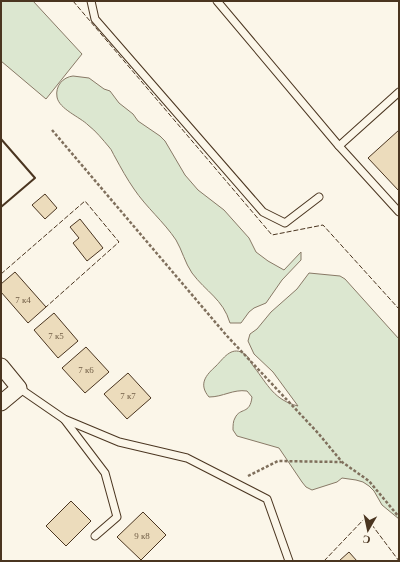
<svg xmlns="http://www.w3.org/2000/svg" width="400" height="562" viewBox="0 0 400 562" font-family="'Times New Roman',serif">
  <rect width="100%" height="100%" fill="#fbf6e9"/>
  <g fill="#dce7d0" stroke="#887966">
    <path d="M 1,1 L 33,1 L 82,54 L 46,99 L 1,61 Z"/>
    <path d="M 73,76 L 89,78 L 104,89 L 110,91 L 119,103 L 133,114 L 138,121 L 160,136 L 165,141 L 185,175 L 198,190 L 224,210 L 249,238 L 256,252 L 268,261 L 284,270 L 301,252 L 301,260 L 282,280 L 266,303 L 254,308 L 249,312 L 241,323 L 230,323 C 223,299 206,292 192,273 C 185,263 182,250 176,240 C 164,222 146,207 134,189 C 127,179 121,168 115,157 C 113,154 112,150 109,147 C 103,140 96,131 88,125 C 80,117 59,109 57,97 C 55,86 63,77 73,76 Z"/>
    <path d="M 309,273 L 340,276 L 345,279 L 399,339 L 399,519 L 382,505 L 374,491 L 369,486 L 363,482 L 356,480 L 342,478 L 337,482 L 312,490 L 306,487 L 302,482 L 279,448 L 237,436 L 233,430 C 233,426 233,421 235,418 C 240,407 250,415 252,397 L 247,391 C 233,389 223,397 209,397 C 198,384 206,375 216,366 C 223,359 231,346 243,353 C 249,356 250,362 254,367 C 268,385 274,400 298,406 L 273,372 L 254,354 L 248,341 L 250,334 L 257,329 L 271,312 L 297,289 Z"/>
  </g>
  <g fill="#ecdcbc" stroke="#4a3520">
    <path d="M 399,130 L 399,191 L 368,158 Z"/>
    <path d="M 45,194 L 57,208 L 45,219 L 32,205 Z"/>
    <path d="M 80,219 L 103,248 L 87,261 L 73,243 L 79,238 L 70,227 Z"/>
    <path d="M 15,272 L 46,307 L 28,323 L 1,292 L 1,284 Z"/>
    <path d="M 54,313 L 78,341 L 58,358 L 34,330 Z"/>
    <path d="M 86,347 L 109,372 L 85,393 L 62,368 Z"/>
    <path d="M 128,373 L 151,398 L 127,419 L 104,394 Z"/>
    <path d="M 71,501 L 91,521 L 66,546 L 46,526 Z"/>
    <path d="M 143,512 L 166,535 L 141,560 L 117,537 Z"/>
    <path d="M 349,552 L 357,561 L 339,561 Z"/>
  </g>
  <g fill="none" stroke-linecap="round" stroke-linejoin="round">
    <g stroke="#4a3520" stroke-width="9">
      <g id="lane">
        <path d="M 91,1 L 95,19 L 263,212 L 285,223 L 319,197"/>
        <path d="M 217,1 L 339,146 L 399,212"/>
        <path d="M 339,146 L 399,92"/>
        <path d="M 19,388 L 64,419 L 119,442 L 187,458 L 267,499 L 289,561"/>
        <path d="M 64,419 L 105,473 L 117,517 L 95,536"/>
      </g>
    </g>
    <g stroke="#4a3520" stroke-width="17">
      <path id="street" d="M 1,366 L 19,388 L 1,403"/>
    </g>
    <g stroke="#7f6f5c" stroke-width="2.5" stroke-dasharray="3 2" stroke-linecap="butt">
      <path d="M 52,130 L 227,336 L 318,433 L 342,462 L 369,481 L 399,517"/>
      <path d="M 248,476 L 278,461 L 341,462"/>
    </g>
    <use href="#lane" stroke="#fbf6e9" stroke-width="7"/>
    <use href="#street" stroke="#fbf6e9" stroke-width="15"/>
    <g stroke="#4a3520" stroke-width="1" stroke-dasharray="5 2" stroke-linecap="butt">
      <path d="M 73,1 L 272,235 L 323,225 L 399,309"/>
      <path d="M 1,274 L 85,201 L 119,242 L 46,307"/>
      <path d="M 324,561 L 366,517 L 399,561"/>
    </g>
    <path stroke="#4a3520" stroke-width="2" d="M 1,139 L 35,178 L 1,207"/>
  </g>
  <g text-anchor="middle" stroke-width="3" stroke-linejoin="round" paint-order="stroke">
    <g font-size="9" fill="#725f47">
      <text x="23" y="303">7 к4</text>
      <text x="56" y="339">7 к5</text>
      <text x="86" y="373">7 к6</text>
      <text x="128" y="399">7 к7</text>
      <text x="142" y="539">9 к8</text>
    </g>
  </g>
  <rect width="400" height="562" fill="none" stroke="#4a3520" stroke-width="4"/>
  <g transform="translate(368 530) rotate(189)" stroke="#fbf6e9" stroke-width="3" paint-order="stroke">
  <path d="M0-3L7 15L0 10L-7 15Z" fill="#4a3520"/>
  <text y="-6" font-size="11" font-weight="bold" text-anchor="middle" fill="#4a3520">С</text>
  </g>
</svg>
